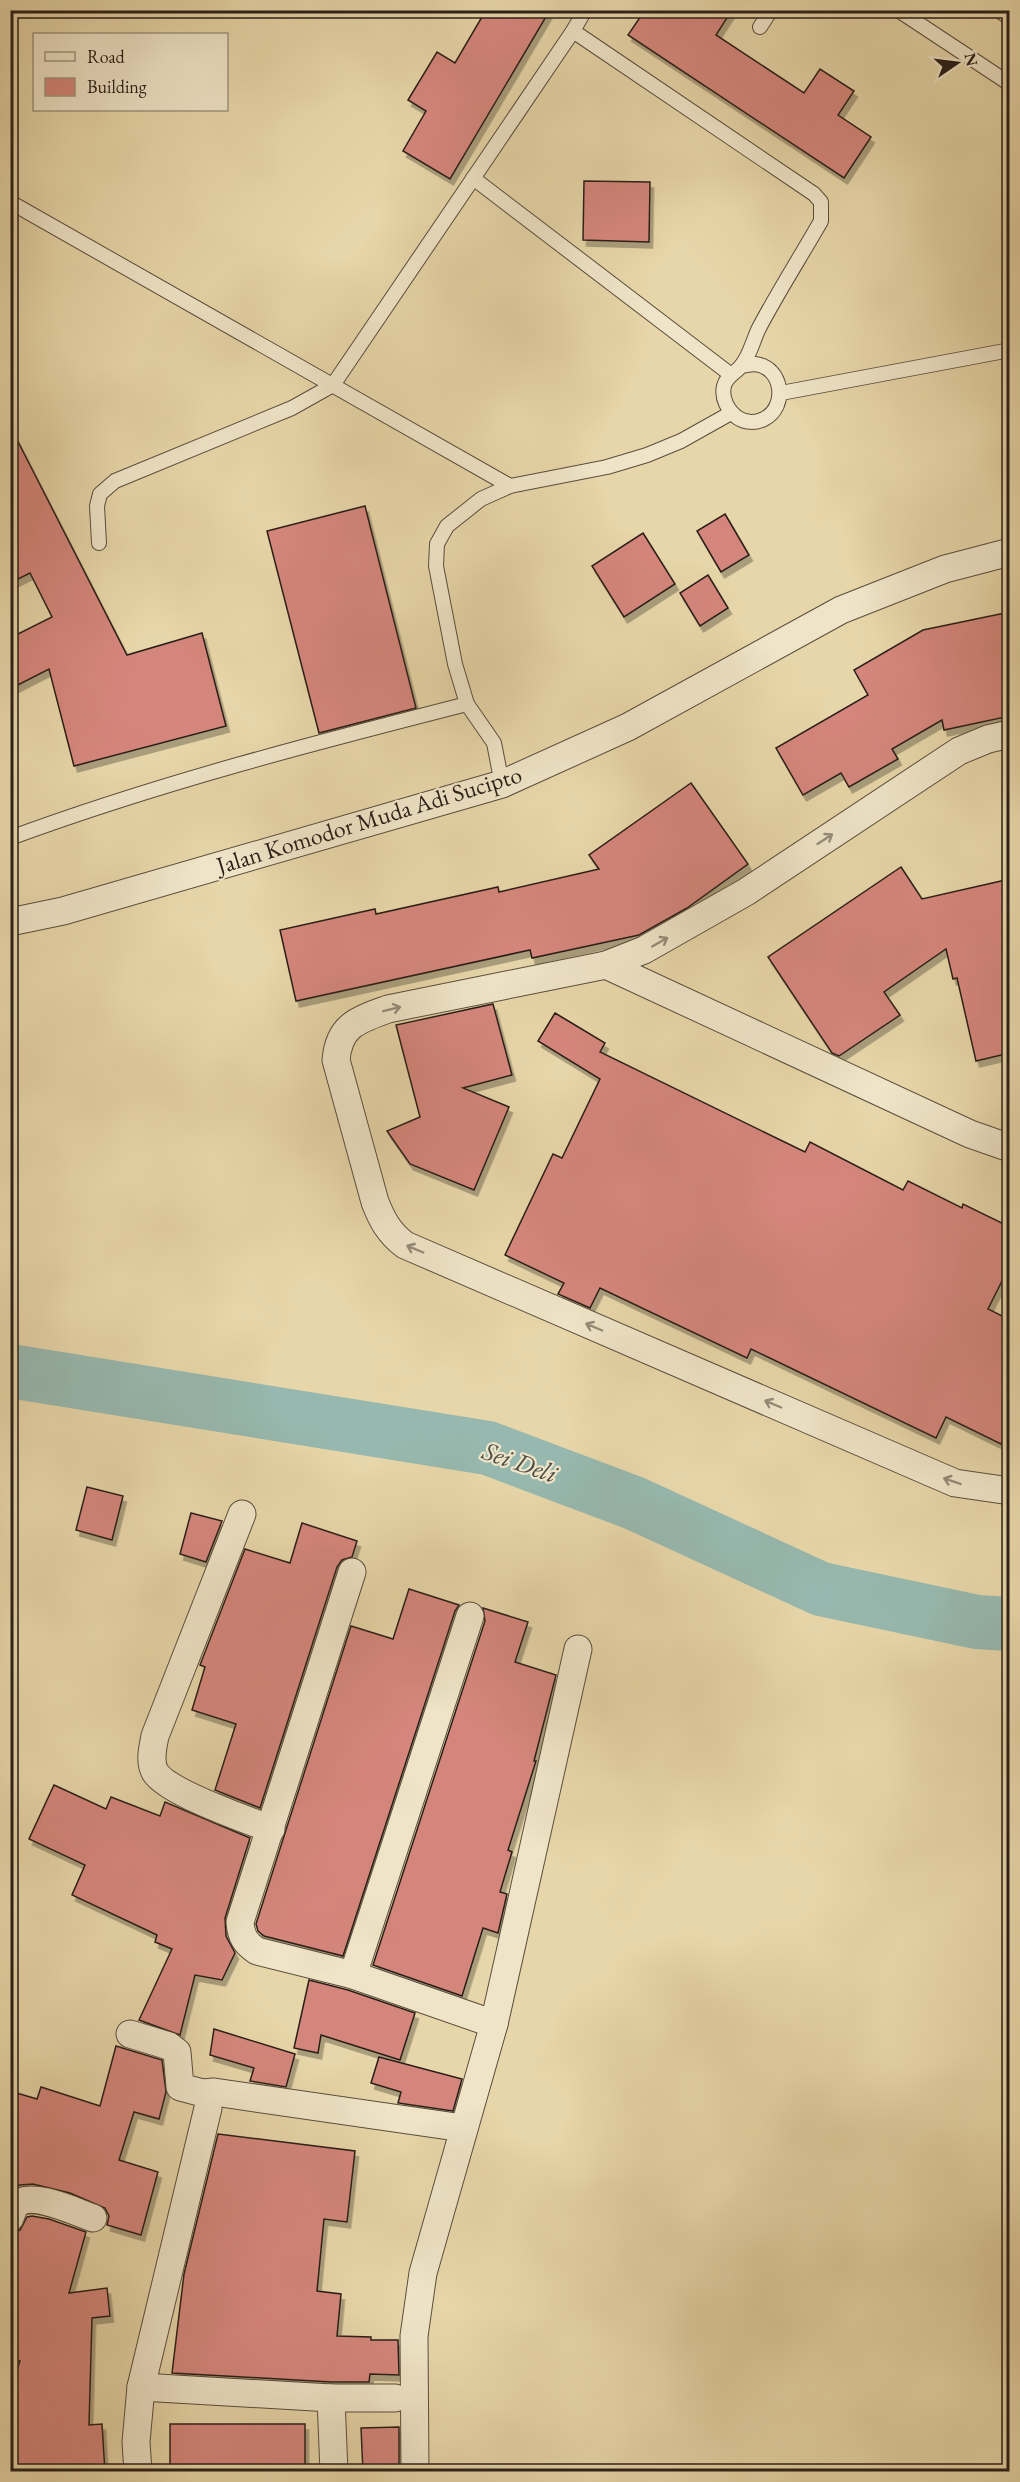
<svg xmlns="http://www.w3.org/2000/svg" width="1020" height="2482" viewBox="0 0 1020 2482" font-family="'EB Garamond',serif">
  <defs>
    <filter id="shadow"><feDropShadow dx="3.5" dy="6" stdDeviation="0" flood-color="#0004"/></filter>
  </defs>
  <rect width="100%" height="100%" fill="#e7d6a9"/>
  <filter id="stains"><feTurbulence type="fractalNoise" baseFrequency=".00333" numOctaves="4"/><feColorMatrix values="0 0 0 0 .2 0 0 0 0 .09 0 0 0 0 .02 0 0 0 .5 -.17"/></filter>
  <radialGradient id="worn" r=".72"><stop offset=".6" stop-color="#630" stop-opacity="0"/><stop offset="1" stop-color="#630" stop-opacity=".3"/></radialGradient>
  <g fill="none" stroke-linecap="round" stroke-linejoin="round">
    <path stroke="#97b8ae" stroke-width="54" d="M 10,1371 L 488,1448 L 634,1503 L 821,1589 L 977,1622 L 1010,1624"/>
  </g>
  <g fill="#d5867b" stroke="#2a1f19" stroke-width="1.5" filter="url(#shadow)">
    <path d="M 486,10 L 550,10 L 450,179 L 403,151 L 426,111 L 408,100 L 437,52 L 455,63 Z"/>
    <path d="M 645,10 L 732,10 L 716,35 L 804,93 L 820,69 L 854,91 L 838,115 L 871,137 L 844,178 L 628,35 Z"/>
    <path d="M 584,181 L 650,182 L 649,242 L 583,240 Z"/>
    <path d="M 10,426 L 127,655 L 202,633 L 226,726 L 74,766 L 49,669 L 10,689 L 10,638 L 52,617 L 30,573 L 10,583 Z"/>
    <path d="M 365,506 L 416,708 L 319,733 L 267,531 Z"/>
    <path d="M 725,514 L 749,555 L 721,572 L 697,531 Z"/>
    <path d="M 643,533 L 675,584 L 624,617 L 592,566 Z"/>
    <path d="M 708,575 L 728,608 L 700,626 L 680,593 Z"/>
    <path d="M 1010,612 L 1010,716 L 944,730 L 942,720 L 892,749 L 898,759 L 849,787 L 841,773 L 803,795 L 776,748 L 868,695 L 854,670 L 923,630 Z"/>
    <path d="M 691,783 L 748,864 L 687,908 L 639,935 L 532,958 L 530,950 L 296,1001 L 280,930 L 375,909 L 376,914 L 498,887 L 499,892 L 599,869 L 589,855 Z"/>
    <path d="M 901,867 L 922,899 L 1010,879 L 1010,1053 L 976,1061 L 957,978 L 953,979 L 946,949 L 884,992 L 900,1015 L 839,1056 L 832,1053 L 768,957 Z"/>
    <path d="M 493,1004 L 512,1075 L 463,1088 L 509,1107 L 474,1190 L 410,1164 L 387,1131 L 420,1117 L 396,1025 Z"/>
    <path d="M 555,1013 L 605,1043 L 600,1052 L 805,1152 L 810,1142 L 903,1190 L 908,1181 L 962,1208 L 963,1204 L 1010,1227 L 1010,1265 L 988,1309 L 1010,1320 L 1010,1426 L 1001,1444 L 946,1417 L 936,1438 L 751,1349 L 747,1358 L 600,1288 L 590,1308 L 558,1294 L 564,1283 L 505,1255 L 553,1154 L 562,1158 L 600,1079 L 538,1041 Z"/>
    <path d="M 87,1487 L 123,1496 L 112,1540 L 76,1530 Z"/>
    <path d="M 191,1513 L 222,1521 L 206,1562 L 180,1554 Z"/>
    <path d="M 302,1523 L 357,1541 L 352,1557 L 342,1560 L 337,1567 L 260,1808 L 215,1790 L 236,1724 L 192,1710 L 205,1667 L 200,1665 L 245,1549 L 290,1563 Z"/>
    <path d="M 409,1589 L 459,1605 L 455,1611 L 343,1956 L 264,1936 L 258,1931 L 256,1924 L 351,1626 L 393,1639 Z"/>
    <path d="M 483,1608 L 528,1622 L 515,1662 L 556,1675 L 534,1761 L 536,1761 L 508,1850 L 512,1852 L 500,1892 L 507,1894 L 498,1933 L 483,1928 L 462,1996 L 373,1965 L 485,1621 Z"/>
    <path d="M 54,1785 L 106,1809 L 111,1797 L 160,1816 L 165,1802 L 250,1838 L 225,1918 L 226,1936 L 235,1953 L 222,1980 L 195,1975 L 180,2035 L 139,2020 L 172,1949 L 155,1942 L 157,1935 L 72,1895 L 85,1865 L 29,1839 Z"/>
    <path d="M 309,1980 L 348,1990 L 415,2013 L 400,2060 L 321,2035 L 318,2053 L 294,2048 Z"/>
    <path d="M 214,2029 L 295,2054 L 286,2087 L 250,2081 L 254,2068 L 210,2055 Z"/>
    <path d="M 116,2046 L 162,2060 L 166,2092 L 159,2119 L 134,2112 L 119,2160 L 158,2172 L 141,2235 L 107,2225 L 109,2216 L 105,2208 L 70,2193 L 33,2184 L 20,2185 L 10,2190 L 10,2091 L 37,2099 L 41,2087 L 100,2106 Z"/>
    <path d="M 379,2057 L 462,2079 L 453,2111 L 398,2103 L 401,2092 L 371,2083 Z"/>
    <path d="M 218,2134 L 355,2151 L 347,2222 L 324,2219 L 317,2291 L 341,2294 L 337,2336 L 371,2337 L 371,2340 L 398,2340 L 399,2375 L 370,2374 L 369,2382 L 331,2382 L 172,2373 L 184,2274 Z"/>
    <path d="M 32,2216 L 49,2219 L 86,2232 L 69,2293 L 107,2288 L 110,2316 L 92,2318 L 89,2425 L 102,2424 L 105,2472 L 10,2472 L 10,2390 L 20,2361 L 10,2358 L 10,2233 L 20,2230 L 27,2217 Z"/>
    <rect x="170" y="2424" width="135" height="48"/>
    <path d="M 399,2427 L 399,2472 L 363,2472 L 361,2428 Z"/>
  </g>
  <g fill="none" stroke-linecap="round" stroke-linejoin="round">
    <g stroke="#594d3d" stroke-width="16">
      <g id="service">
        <path d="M 585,10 L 573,31 L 814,194 L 821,202 L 821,221 C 801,256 778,292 759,328 C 753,340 750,356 741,366 C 735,374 727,375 724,386 C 721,398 728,411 738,418 C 746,423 756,423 764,419 C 788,407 783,367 755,364 C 751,364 745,366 741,366"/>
        <path d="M 898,10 L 1010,84"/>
        <path d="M 998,10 L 1010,18"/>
        <path d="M 760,27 L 771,10"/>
        <path d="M 473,178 L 730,374"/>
        <path d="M 10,202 L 510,486"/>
        <path d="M 781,393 L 1010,350"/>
        <path d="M 99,543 L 97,506 L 100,494 L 115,481 L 292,408 L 333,385 L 573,31"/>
        <path d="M 502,784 L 494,743 L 467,704 L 455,664 L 436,566 L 437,544 L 447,526 L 481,499 L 510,486 L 607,467 L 647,455 L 681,441 L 731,413"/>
        <path d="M 10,838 C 159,783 314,743 467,704"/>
      </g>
    </g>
    <g stroke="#594d3d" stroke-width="29">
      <g id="minor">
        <path d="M 1010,734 L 988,739 L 959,751 L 746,892 L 644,950 L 606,965 L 388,1009 C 358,1020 339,1025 336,1060 L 375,1202 C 382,1220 389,1233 405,1245 L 955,1483 L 1010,1491"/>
        <path d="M 10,922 L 63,911 L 502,784 L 628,727 L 841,610 L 945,569 L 1010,552"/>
        <path d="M 606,965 L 970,1134 L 1010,1148"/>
        <path d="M 242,1514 L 155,1736 C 153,1747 149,1761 155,1772 C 167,1792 247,1820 271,1829"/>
        <path d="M 352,1572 L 240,1922 C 241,1936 245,1943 257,1951 L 353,1975 L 494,2024"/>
        <path d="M 353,1975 L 470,1616"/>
        <path d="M 130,2034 L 169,2046 L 177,2052 L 180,2087 L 203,2093 L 214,2092 L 463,2128"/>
        <path d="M 10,2218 C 12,2213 13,2208 16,2205 C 30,2190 76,2212 93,2218"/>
        <path d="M 141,2387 L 331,2398 L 395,2398"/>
        <path d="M 331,2398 L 334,2472"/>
        <path d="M 138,2472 L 136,2442 L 141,2387 L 208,2108"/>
        <path d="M 415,2472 L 414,2336 L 423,2273 L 494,2024 L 578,1649"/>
      </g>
    </g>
    <use href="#service" stroke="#efe4c7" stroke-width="14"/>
    <use href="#minor" stroke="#efe4c7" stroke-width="27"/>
  </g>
  <defs><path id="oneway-shaft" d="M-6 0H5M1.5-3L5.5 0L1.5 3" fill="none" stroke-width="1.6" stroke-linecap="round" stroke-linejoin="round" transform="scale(1.5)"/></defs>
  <g stroke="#968b79">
    <use href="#oneway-shaft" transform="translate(825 839) rotate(-33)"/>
    <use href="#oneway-shaft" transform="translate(660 942) rotate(-30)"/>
    <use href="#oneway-shaft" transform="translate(392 1009) rotate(-14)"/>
    <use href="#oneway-shaft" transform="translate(415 1249) rotate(-157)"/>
    <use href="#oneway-shaft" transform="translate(594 1327) rotate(-157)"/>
    <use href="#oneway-shaft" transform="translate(773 1404) rotate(-157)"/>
    <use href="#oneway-shaft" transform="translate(952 1481) rotate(-161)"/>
  </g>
  <g text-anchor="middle" stroke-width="4.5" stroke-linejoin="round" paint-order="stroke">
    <g font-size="24" fill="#2a1f19" stroke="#efe4c7">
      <text transform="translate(369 820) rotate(-17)" y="8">Jalan Komodor Muda Adi Sucipto</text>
    </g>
    <g font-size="26" font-style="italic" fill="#4b4d46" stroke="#efe4c7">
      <text transform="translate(520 1462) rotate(19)" y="9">Sei Deli</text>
    </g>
  </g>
  <rect width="1020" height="2482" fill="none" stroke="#e7d6a9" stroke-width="36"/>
  <rect x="12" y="12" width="996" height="2458" fill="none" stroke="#2a1f19" stroke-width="3"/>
  <rect x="18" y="18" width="984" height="2446" fill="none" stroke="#2a1f19" stroke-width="1.5"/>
  <rect x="33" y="33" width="195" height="78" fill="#efe4c7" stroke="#a09581" stroke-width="1.5"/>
  <rect x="45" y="52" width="30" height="9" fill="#efe4c7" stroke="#a09581" stroke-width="1.5"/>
  <text x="87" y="63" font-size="18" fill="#2a1f19">Road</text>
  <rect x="45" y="78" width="30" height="18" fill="#d5867b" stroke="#a09581" stroke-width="1.5"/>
  <text x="87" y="93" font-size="18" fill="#2a1f19">Building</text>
  <g transform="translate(957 63) rotate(76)" stroke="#efe4c7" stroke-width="4.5" paint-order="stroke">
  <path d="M0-4.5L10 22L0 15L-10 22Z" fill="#2a1f19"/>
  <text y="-9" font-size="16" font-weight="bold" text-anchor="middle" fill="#2a1f19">N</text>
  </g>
  <rect width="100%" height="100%" filter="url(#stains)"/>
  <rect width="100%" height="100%" fill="url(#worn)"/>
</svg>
